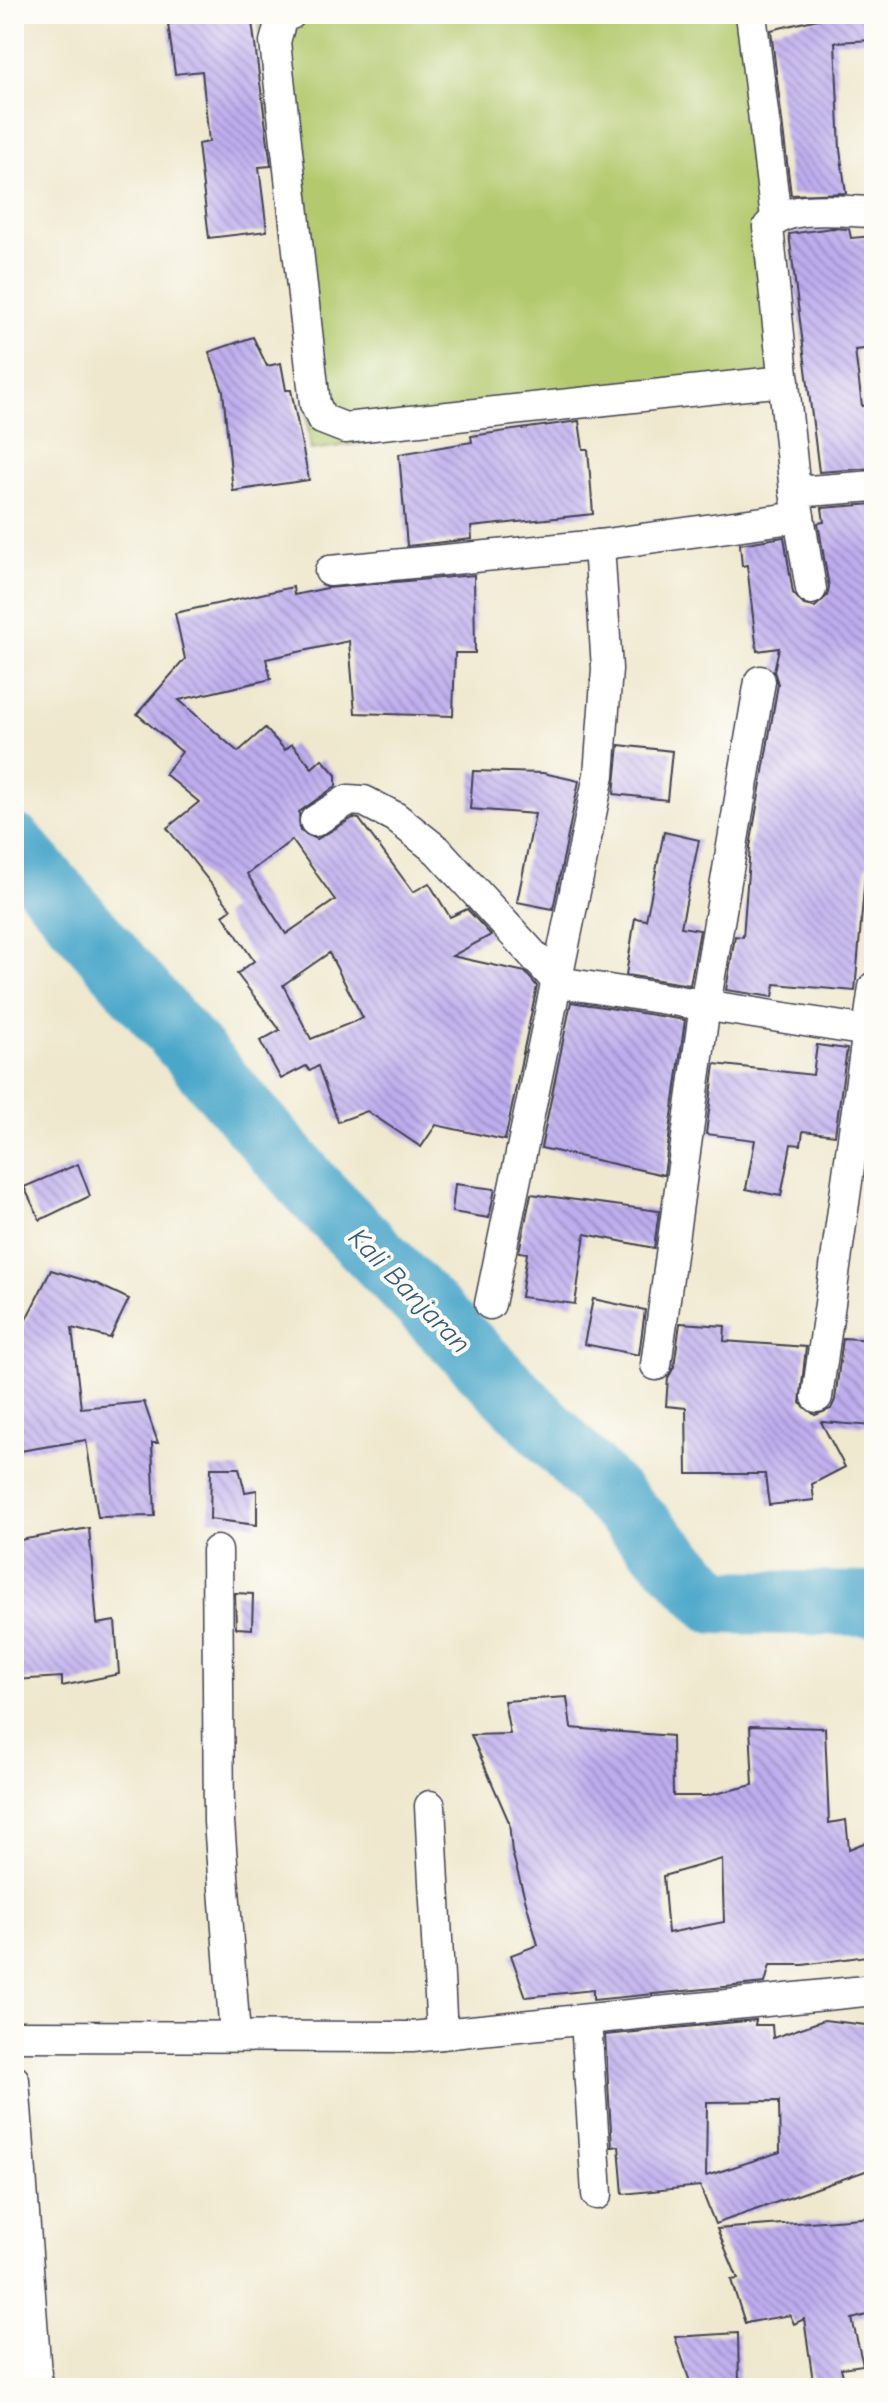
<svg xmlns="http://www.w3.org/2000/svg" width="888" height="2402" viewBox="0 0 888 2402" font-family="'Comic Neue',sans-serif">
  <defs>
    <pattern id="building-back-hatch" width="6" height="6" patternUnits="userSpaceOnUse" patternTransform="scale(2)"><rect width="6" height="6" fill="#beadee"/><path d="M-1 5l2 2M0 0l6 6M5-1l2 2" fill="none" stroke="#9a8cc2"/></pattern>
  </defs>
  <rect width="100%" height="100%" fill="#fdfcf7"/>
  <filter id="ink" filterUnits="userSpaceOnUse"><feTurbulence type="fractalNoise" baseFrequency=".0125" numOctaves="2"/><feDisplacementMap in="SourceGraphic" scale="16" xChannelSelector="R" yChannelSelector="G"/><feConvolveMatrix kernelMatrix="1 2 1 2 8 2 1 2 1" color-interpolation-filters="sRGB"/></filter>
  <filter id="wash" filterUnits="userSpaceOnUse"><feTurbulence type="fractalNoise" baseFrequency=".006" numOctaves="4" result="noise"/><feDisplacementMap in="SourceGraphic" scale="32" xChannelSelector="R" yChannelSelector="G"/><feGaussianBlur stdDeviation="1.8" result="paint"/><feColorMatrix in="noise" values="0 0 0 0 0 0 0 0 0 0 0 0 0 0 0 0 0 1.4 0 .05"/><feComposite in="paint" operator="in"/></filter>
  <g filter="url(#wash)">
    <rect width="100%" height="100%" fill="#efe8ce"/>
    <path fill="#b3c96d" stroke="#6a7654" stroke-width="2" d="M 258,14 L 745,14 L 782,396 L 582,414 L 311,450 Z"/>
    <g fill="none" stroke-linecap="round" stroke-linejoin="round">
      <path stroke="#4ca7ca" stroke-width="64" d="M 14,846 L 313,1190 L 715,1602 L 874,1604"/>
    </g>
    <g id="blocks">
      <g fill="url(#building-back-hatch)" fill-rule="evenodd">
        <path d="M 251,14 L 271,166 L 259,167 L 267,231 L 209,238 L 198,144 L 209,142 L 202,71 L 175,74 L 168,24 Z"/>
        <path d="M 839,14 L 874,14 L 874,40 L 835,42 L 840,150 L 846,193 L 791,195 L 771,30 Z"/>
        <path d="M 832,228 L 849,229 L 851,238 L 874,236 L 874,348 L 855,350 L 862,406 L 874,404 L 874,468 L 819,472 L 789,234 Z"/>
        <path d="M 253,337 L 267,366 L 281,363 L 286,390 L 291,390 L 309,480 L 233,491 L 223,391 L 209,352 Z"/>
        <path d="M 579,421 L 583,449 L 588,449 L 593,514 L 471,527 L 472,539 L 407,546 L 399,454 L 472,442 L 471,436 Z"/>
        <path d="M 874,504 L 874,867 L 866,865 L 855,991 L 775,984 L 773,997 L 726,990 L 735,936 L 743,937 L 750,847 L 778,684 L 774,671 L 779,648 L 757,651 L 747,565 L 742,566 L 740,544 L 784,537 L 793,593 L 804,605 L 815,607 L 827,596 L 829,587 L 818,523 L 824,522 L 822,508 Z"/>
        <path d="M 474,575 L 475,653 L 455,653 L 453,716 L 355,713 L 349,641 L 266,659 L 271,679 L 179,700 L 238,752 L 265,728 L 285,750 L 292,744 L 312,768 L 322,759 L 336,775 L 336,786 L 299,812 L 300,831 L 317,839 L 353,818 L 359,819 L 413,892 L 429,883 L 450,917 L 467,909 L 491,935 L 452,956 L 525,972 L 537,986 L 505,1140 L 436,1125 L 421,1147 L 367,1111 L 338,1122 L 318,1066 L 310,1071 L 306,1066 L 281,1079 L 260,1041 L 280,1030 L 237,974 L 254,961 L 223,915 L 231,909 L 167,828 L 199,802 L 165,774 L 182,752 L 137,714 L 185,659 L 175,613 L 293,587 L 294,595 L 327,588 ZM 292,840 L 335,900 L 286,934 L 247,874 ZM 329,953 L 363,1018 L 311,1039 L 283,985 Z"/>
        <path d="M 619,745 L 672,751 L 667,800 L 614,794 Z"/>
        <path d="M 473,771 L 543,773 L 579,781 L 553,909 L 517,902 L 535,814 L 470,809 Z"/>
        <path d="M 664,832 L 699,840 L 681,927 L 700,930 L 690,985 L 626,975 L 635,918 L 646,920 Z"/>
        <path d="M 571,1002 L 685,1020 L 664,1175 L 541,1148 Z"/>
        <path d="M 817,1045 L 847,1049 L 835,1135 L 803,1131 L 801,1145 L 791,1144 L 781,1196 L 746,1189 L 755,1140 L 706,1134 L 715,1064 L 813,1075 Z"/>
        <path d="M 78,1164 L 90,1196 L 40,1220 L 24,1187 Z"/>
        <path d="M 455,1184 L 495,1189 L 489,1218 L 452,1212 Z"/>
        <path d="M 531,1194 L 659,1211 L 654,1248 L 585,1234 L 575,1304 L 521,1297 L 527,1253 L 519,1252 Z"/>
        <path d="M 51,1270 L 97,1284 L 129,1299 L 110,1338 L 72,1328 L 81,1408 L 144,1402 L 158,1443 L 152,1443 L 155,1516 L 98,1517 L 86,1440 L 14,1452 L 14,1343 Z"/>
        <path d="M 593,1299 L 645,1310 L 639,1355 L 584,1344 Z"/>
        <path d="M 680,1323 L 725,1326 L 724,1341 L 806,1347 L 800,1403 L 815,1415 L 831,1409 L 835,1400 L 843,1338 L 874,1340 L 874,1426 L 821,1422 L 845,1467 L 812,1484 L 814,1500 L 769,1505 L 765,1474 L 687,1474 L 686,1408 L 666,1406 L 668,1378 L 674,1367 Z"/>
        <path d="M 211,1468 L 239,1468 L 245,1492 L 257,1490 L 257,1525 L 210,1519 Z"/>
        <path d="M 89,1528 L 97,1624 L 115,1621 L 119,1674 L 62,1686 L 62,1677 L 14,1680 L 14,1541 Z"/>
        <path d="M 235,1593 L 253,1594 L 252,1629 L 236,1628 Z"/>
        <path d="M 567,1697 L 571,1728 L 672,1736 L 673,1796 L 706,1796 L 753,1785 L 750,1726 L 825,1728 L 829,1823 L 846,1820 L 849,1849 L 874,1839 L 874,1955 L 803,1965 L 770,1965 L 765,1983 L 593,2000 L 593,1990 L 526,1997 L 511,1955 L 538,1945 L 512,1852 L 509,1822 L 471,1735 L 510,1734 L 504,1701 ZM 722,1859 L 724,1922 L 668,1933 L 663,1876 Z"/>
        <path d="M 756,2020 L 755,2025 L 772,2025 L 773,2038 L 824,2020 L 874,2026 L 874,2168 L 715,2224 L 700,2186 L 623,2194 L 619,2146 L 612,2147 L 605,2035 ZM 779,2101 L 780,2152 L 706,2176 L 707,2102 Z"/>
        <path d="M 874,2217 L 874,2313 L 852,2319 L 863,2365 L 841,2368 L 846,2388 L 814,2388 L 804,2319 L 794,2324 L 790,2315 L 745,2323 L 731,2280 L 738,2279 L 717,2229 Z"/>
        <path d="M 738,2333 L 739,2383 L 691,2385 L 675,2337 Z"/>
      </g>
    </g>
  </g>
  <g filter="url(#ink)">
    <use href="#blocks" fill-opacity="0" stroke="#414051" stroke-width="2"/>
    <g fill="none" stroke-linecap="round" stroke-linejoin="round">
      <g stroke="#414051" stroke-width="33">
        <g id="minor">
          <path d="M 291,14 L 282,16 L 275,42 L 315,404 L 322,419 L 345,428 L 784,381"/>
          <path d="M 751,14 L 776,218"/>
          <path d="M 795,492 L 768,227 C 789,202 844,212 874,212"/>
          <path d="M 330,571 L 599,545 L 799,517"/>
          <path d="M 811,589 L 795,492 L 874,486"/>
          <path d="M 315,821 L 348,800 L 364,801 L 395,817 L 438,851 L 558,982 L 874,1032"/>
          <path d="M 490,1304 L 599,775 L 607,669 L 599,545"/>
          <path d="M 656,1365 L 705,1005 L 760,681"/>
          <path d="M 817,1397 L 874,987"/>
          <path d="M 217,1551 L 219,1822 L 235,2036"/>
          <path d="M 430,1806 L 442,2034"/>
          <path d="M 586,2020 L 597,2194"/>
          <path d="M 14,2036 L 412,2037 L 874,1990"/>
          <path d="M 14,2080 L 37,2388"/>
        </g>
      </g>
      <use href="#minor" stroke="#fff" stroke-width="30"/>
    </g>
  </g>
  <g text-anchor="middle" stroke-width="8" stroke-linejoin="round" paint-order="stroke">
    <g font-size="28" font-style="italic" fill="#355e7b" stroke="#fdfcf7">
      <text transform="translate(410 1290) rotate(46)" y="10">Kali Banjaran</text>
    </g>
  </g>
  <rect width="888" height="2402" fill="none" stroke="#fdfcf7" stroke-width="48"/>
</svg>
